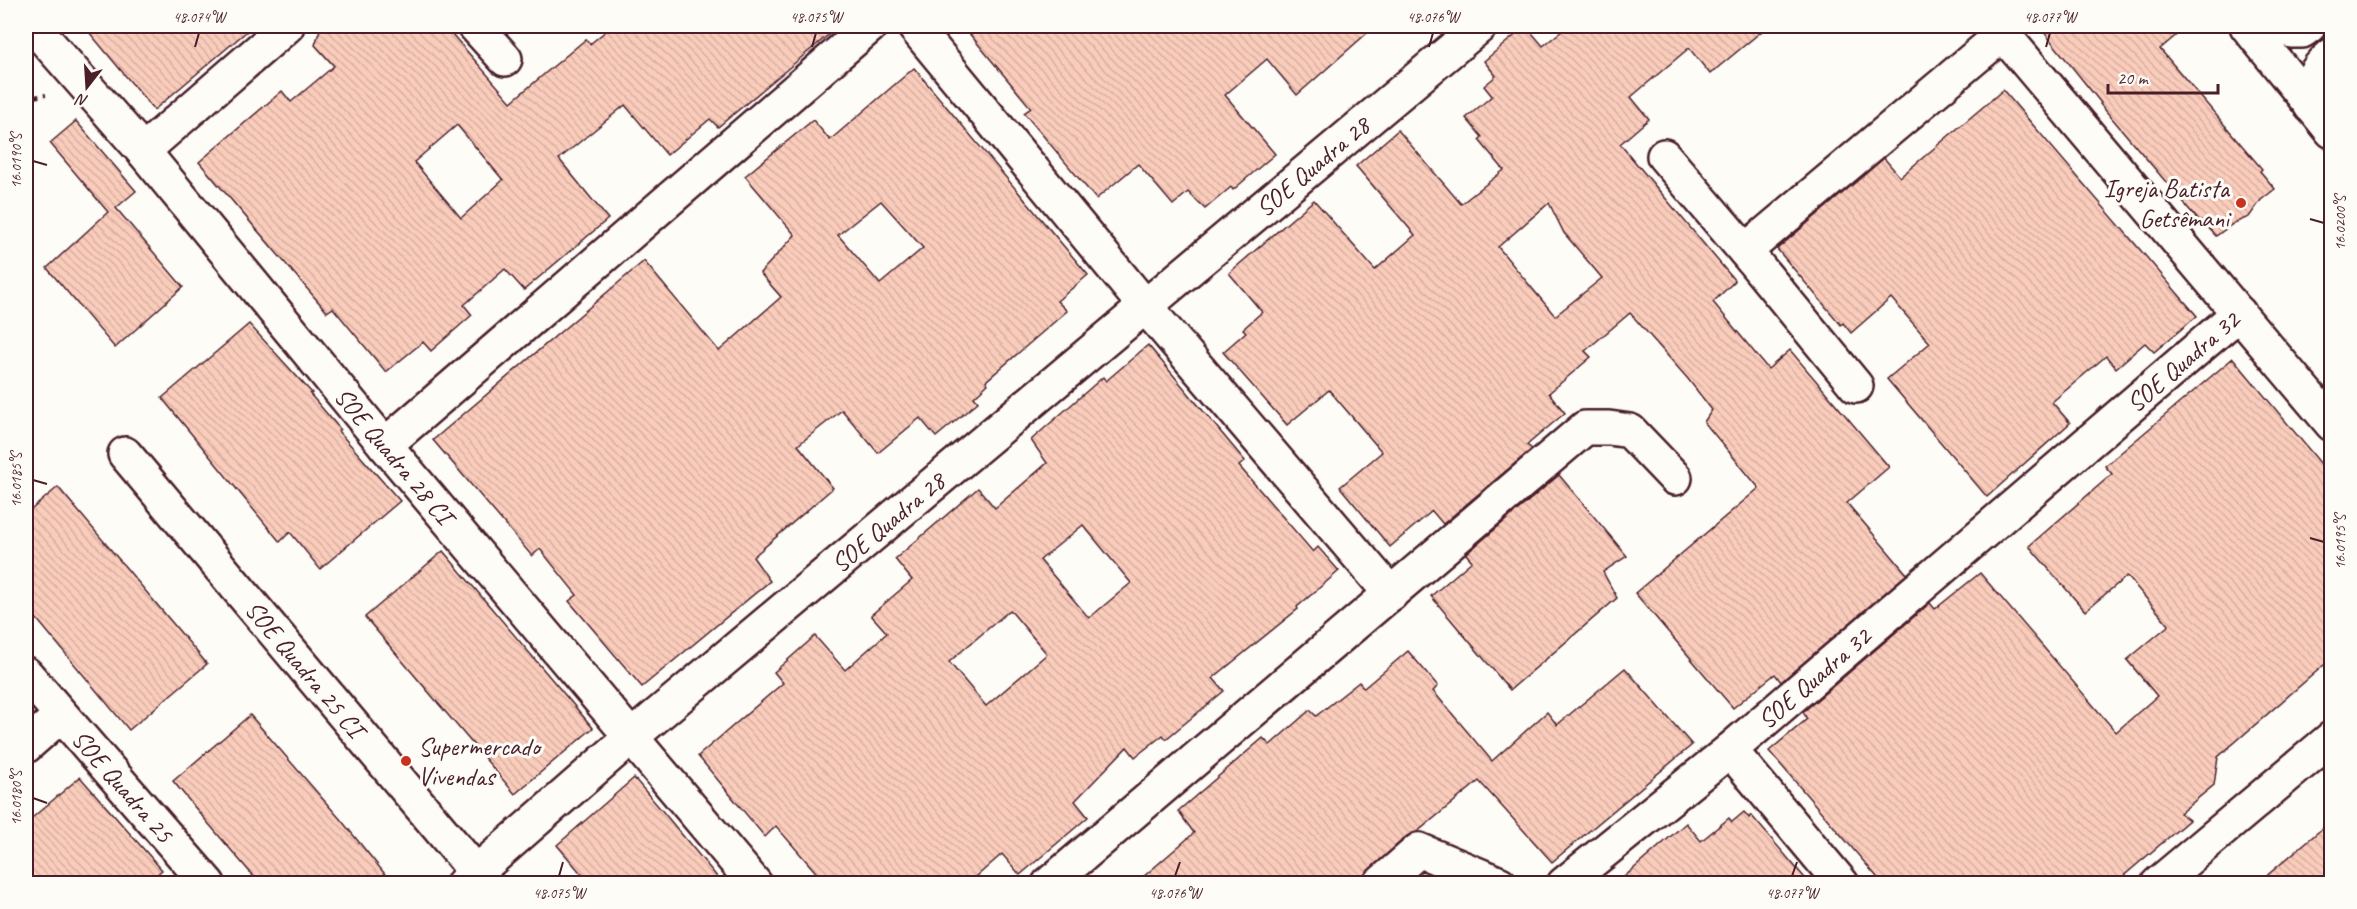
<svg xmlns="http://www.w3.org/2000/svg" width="2357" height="909" viewBox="0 0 2357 909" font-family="Caveat,sans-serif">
  <defs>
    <pattern id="building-back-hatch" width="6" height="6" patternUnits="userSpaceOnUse" patternTransform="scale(1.5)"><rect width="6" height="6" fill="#f9ccbb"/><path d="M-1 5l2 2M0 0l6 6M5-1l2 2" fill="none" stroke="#d7afa1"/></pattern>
  </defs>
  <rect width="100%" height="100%" fill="#fdfcf7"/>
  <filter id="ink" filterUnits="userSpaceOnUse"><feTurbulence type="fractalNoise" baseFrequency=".0167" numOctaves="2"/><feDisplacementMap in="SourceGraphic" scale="12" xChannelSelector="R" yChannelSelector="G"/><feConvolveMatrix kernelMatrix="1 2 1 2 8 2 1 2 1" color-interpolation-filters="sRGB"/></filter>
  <g filter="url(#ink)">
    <g fill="url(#building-back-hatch)" stroke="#4a1f2b" stroke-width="1.5" fill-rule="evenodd">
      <path d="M 84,26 L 253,26 L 154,110 Z"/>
      <path d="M 321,26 L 445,26 L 511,102 L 586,39 L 590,44 L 612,26 L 839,26 L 718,127 L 710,119 L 667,155 L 625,105 L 559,159 L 608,219 L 524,290 L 505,269 L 464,305 L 472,315 L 431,351 L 423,342 L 386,372 L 333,308 L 327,312 L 199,162 L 282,91 L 291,102 L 334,66 L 315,45 ZM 457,125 L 503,180 L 461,218 L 414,162 Z"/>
      <path d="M 963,26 L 1375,26 L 1297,95 L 1267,59 L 1225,95 L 1275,154 L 1233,190 L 1231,187 L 1205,209 L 1188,192 L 1173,205 L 1138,164 L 1096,199 L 1024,113 L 1031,108 Z"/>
      <path d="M 1526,26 L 1543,46 L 1568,26 L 1768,26 L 1710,74 L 1689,48 L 1631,97 L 1649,119 L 1620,144 L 1735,281 L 1713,302 L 1768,369 L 1790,350 L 1889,467 L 1847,503 L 1907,574 L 1781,682 L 1775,674 L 1733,708 L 1635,593 L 1759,488 L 1704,422 L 1712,410 L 1688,379 L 1630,313 L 1585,351 L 1591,357 L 1549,393 L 1565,413 L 1527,445 L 1532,449 L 1443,524 L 1432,511 L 1390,547 L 1340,487 L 1382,452 L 1329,390 L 1287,425 L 1223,352 L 1246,332 L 1243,329 L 1262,312 L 1229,273 L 1314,200 L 1375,270 L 1415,235 L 1356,166 L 1398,130 L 1461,204 L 1504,170 L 1479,140 L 1482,137 L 1466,118 L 1492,96 L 1484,86 L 1496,76 L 1484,61 ZM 1549,203 L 1564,233 L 1602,278 L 1555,316 L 1498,247 Z"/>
      <path d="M 2039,26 L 2187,26 L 2160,49 L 2262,169 L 2260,171 L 2275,189 L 2261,200 L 2249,217 L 2234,223 L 2216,236 L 2201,220 L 2199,221 L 2100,104 L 2101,103 Z"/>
      <path d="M 914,68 L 1088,275 L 1057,301 L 1067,311 L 986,381 L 988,384 L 974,397 L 978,402 L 936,437 L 920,418 L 878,453 L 842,410 L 798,445 L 833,488 L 753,557 L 770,581 L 642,687 L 569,601 L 577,595 L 540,549 L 532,556 L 433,440 L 644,261 L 719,351 L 781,297 L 760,273 L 795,235 L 745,176 L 813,120 L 830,140 ZM 881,201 L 923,248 L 880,284 L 838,235 Z"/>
      <path d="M 2003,90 L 2197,316 L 2154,352 L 2145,343 L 2116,368 L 2106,356 L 2052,402 L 2070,423 L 1987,497 L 1887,379 L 1930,343 L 1891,298 L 1851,333 L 1843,323 L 1841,325 L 1777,249 L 1884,158 L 1900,177 Z"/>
      <path d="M 76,121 L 136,191 L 116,208 L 183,287 L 115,348 L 47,268 L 108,212 L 50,143 Z"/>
      <path d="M 249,324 L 312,393 L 310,394 L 340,429 L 338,431 L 400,501 L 320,569 L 290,532 L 280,542 L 162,398 Z"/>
      <path d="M 1148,345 L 1245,461 L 1239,466 L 1313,552 L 1318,547 L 1339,571 L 1297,607 L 1298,609 L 1213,678 L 1224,691 L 1166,739 L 1163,735 L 1135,757 L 1127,747 L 1075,801 L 1088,817 L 1020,875 L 1002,854 L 968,884 L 826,884 L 776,826 L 765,837 L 698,756 L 783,683 L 774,672 L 815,636 L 845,670 L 887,633 L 871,615 L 912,580 L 895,559 L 978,488 L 995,508 L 1047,463 L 1031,440 L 1103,377 L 1106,381 ZM 1083,525 L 1131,583 L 1089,618 L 1040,560 ZM 1010,610 L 1047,654 L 986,706 L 949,662 Z"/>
      <path d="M 2233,358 L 2331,476 L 2331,659 L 2218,757 L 2214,785 L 2180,813 L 2189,820 L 2114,884 L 1883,884 L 1769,751 L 1807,719 L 1803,712 L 1930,603 L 1935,609 L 1980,573 L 2116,732 L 2157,696 L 2127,660 L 2169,625 L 2127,576 L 2085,611 L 2029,546 L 2112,474 L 2105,466 Z"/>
      <path d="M 1559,475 L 1627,556 L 1603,572 L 1617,598 L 1510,690 L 1431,596 L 1472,561 L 1466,554 Z"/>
      <path d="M 58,487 L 207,664 L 129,730 L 26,606 L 26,514 Z"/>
      <path d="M 443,551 L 593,728 L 515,794 L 365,617 Z"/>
      <path d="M 1408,651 L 1438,686 L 1433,691 L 1492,761 L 1547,712 L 1557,725 L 1625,668 L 1692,745 L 1552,862 L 1479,781 L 1417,832 L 1407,836 L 1354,884 L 1135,884 L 1194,833 L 1178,811 L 1263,738 L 1270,745 L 1310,710 L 1316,716 L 1359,682 L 1364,688 Z"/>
      <path d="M 250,715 L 341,820 L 393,884 L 260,884 L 202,816 L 173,781 Z"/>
      <path d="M 80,777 L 162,870 L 146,884 L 26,884 L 26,823 Z"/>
      <path d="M 634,778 L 664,813 L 723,884 L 590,884 L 557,845 Z"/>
      <path d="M 1744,812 L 1749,818 L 1751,815 L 1810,884 L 1616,884 L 1686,823 L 1701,841 L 1729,818 L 1732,822 Z"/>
      <path d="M 2331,821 L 2331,884 L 2257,884 Z"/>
    </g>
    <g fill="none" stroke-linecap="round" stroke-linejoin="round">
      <g stroke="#4a1f2b" stroke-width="38">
        <g id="street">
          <path d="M 475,26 L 505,59"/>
          <path d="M 914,26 L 1144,305 L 1391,594"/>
          <path d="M 143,151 L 287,26"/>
          <path d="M 1664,156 L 1745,251 L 1856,386"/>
          <path d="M 1745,251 L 2003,34 L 2332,424"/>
          <path d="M 385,445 L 870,26"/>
          <path id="s1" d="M 125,454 L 486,884"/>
          <path d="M 26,746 L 60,716"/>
          <path d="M 1730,750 L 1842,884"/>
          <path id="s2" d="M 463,884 L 630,738 L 1480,26"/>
          <path d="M 1049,884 L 1585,428 L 1609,428 L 1630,431 L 1675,478"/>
          <path d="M 1380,884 L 1419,850 L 1500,884"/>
          <path id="s3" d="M 1564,884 L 1730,750 L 2239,313"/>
          <path d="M 2158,884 L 2332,738"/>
        </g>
      </g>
      <g stroke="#4a1f2b" stroke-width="38">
        <g id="secondary">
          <path id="s4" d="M 33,26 L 143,151 L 385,445 L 755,884"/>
          <path id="s5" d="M 26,674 L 208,884"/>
        </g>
      </g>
      <g stroke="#4a1f2b" stroke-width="38">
        <g id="primary">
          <path d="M 2247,26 L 2332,131"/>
          <path d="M 2287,26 L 2291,31 L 2302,31 L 2309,26"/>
          <path d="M 2311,106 C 2311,81 2312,71 2332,55"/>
        </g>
      </g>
      <path stroke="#4a1f2b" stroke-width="4" stroke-dasharray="4.5 4.5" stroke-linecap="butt" d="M 26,98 L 46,95"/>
      <use href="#street" stroke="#fdfcf7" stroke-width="33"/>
      <use href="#secondary" stroke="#fdfcf7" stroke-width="33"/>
      <use href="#primary" stroke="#fdfcf7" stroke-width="33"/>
    </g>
  </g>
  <path fill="none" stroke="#4a1f2b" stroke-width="2" d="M 195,47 L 199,33M 812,47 L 816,33M 1429,47 L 1433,33M 2046,47 L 2050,33M 33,161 L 47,165M 2310,219 L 2324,223M 33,480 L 47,484M 2310,538 L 2324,542M 33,798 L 47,803M 559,876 L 563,862M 1175,876 L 1180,862M 1792,876 L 1797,862"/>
  <g fill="#c8321e" stroke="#fdfcf7" stroke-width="2">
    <circle cx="2241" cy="203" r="6"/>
    <circle cx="406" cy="761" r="6"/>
  </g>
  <g text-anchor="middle" stroke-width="6" stroke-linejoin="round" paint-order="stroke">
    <g font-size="26" fill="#4a1f2b" stroke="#fdfcf7">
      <text dy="9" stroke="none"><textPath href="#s2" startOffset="1112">SOE Quadra 28</textPath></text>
      <text dy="9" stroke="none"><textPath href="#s3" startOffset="810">SOE Quadra 32</textPath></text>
      <text dy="9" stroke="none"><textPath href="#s4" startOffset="561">SOE Quadra 28 CI</textPath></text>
      <text dy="9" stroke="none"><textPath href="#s2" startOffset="558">SOE Quadra 28</textPath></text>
      <text dy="9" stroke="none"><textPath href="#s1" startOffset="280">SOE Quadra 25 CI</textPath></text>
      <text dy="9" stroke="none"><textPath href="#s3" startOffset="324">SOE Quadra 32</textPath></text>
      <text dy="9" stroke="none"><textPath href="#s5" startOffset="148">SOE Quadra 25</textPath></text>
    </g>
    <g font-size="26" fill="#4a1f2b" stroke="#fdfcf7" text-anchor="end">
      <text x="2229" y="197">Igreja Batista<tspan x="2229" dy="30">Getsêmani</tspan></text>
      <text x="418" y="755" text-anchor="start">Supermercado<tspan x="418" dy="30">Vivendas</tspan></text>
    </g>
  </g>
  <rect width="2357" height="909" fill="none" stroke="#fdfcf7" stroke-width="66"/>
  <g transform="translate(87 87) rotate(197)" stroke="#fdfcf7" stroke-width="4.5" paint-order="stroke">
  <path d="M0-4.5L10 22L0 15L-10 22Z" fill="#4a1f2b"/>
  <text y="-9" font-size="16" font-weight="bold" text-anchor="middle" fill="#4a1f2b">N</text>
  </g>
  <path d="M2108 84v9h110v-9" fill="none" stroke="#4a1f2b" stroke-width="3"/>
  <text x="2117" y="84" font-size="18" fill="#4a1f2b" stroke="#fdfcf7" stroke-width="4.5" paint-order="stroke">20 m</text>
  <rect x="33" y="33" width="2291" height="843" fill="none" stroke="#4a1f2b" stroke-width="2"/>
  <g font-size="15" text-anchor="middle" fill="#4a1f2b">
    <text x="199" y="22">48.074°W</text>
    <text x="816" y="22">48.075°W</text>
    <text x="1433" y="22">48.076°W</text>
    <text x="2050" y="22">48.077°W</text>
    <text transform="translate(16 161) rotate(-90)" y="5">16.0190°S</text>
    <text transform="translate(2340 223) rotate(-90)" y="5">16.0200°S</text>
    <text transform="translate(16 480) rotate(-90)" y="5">16.0185°S</text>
    <text transform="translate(2340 542) rotate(-90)" y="5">16.0195°S</text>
    <text transform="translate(16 798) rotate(-90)" y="5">16.0180°S</text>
    <text x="559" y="898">48.075°W</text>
    <text x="1175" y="898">48.076°W</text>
    <text x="1792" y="898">48.077°W</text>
  </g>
</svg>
